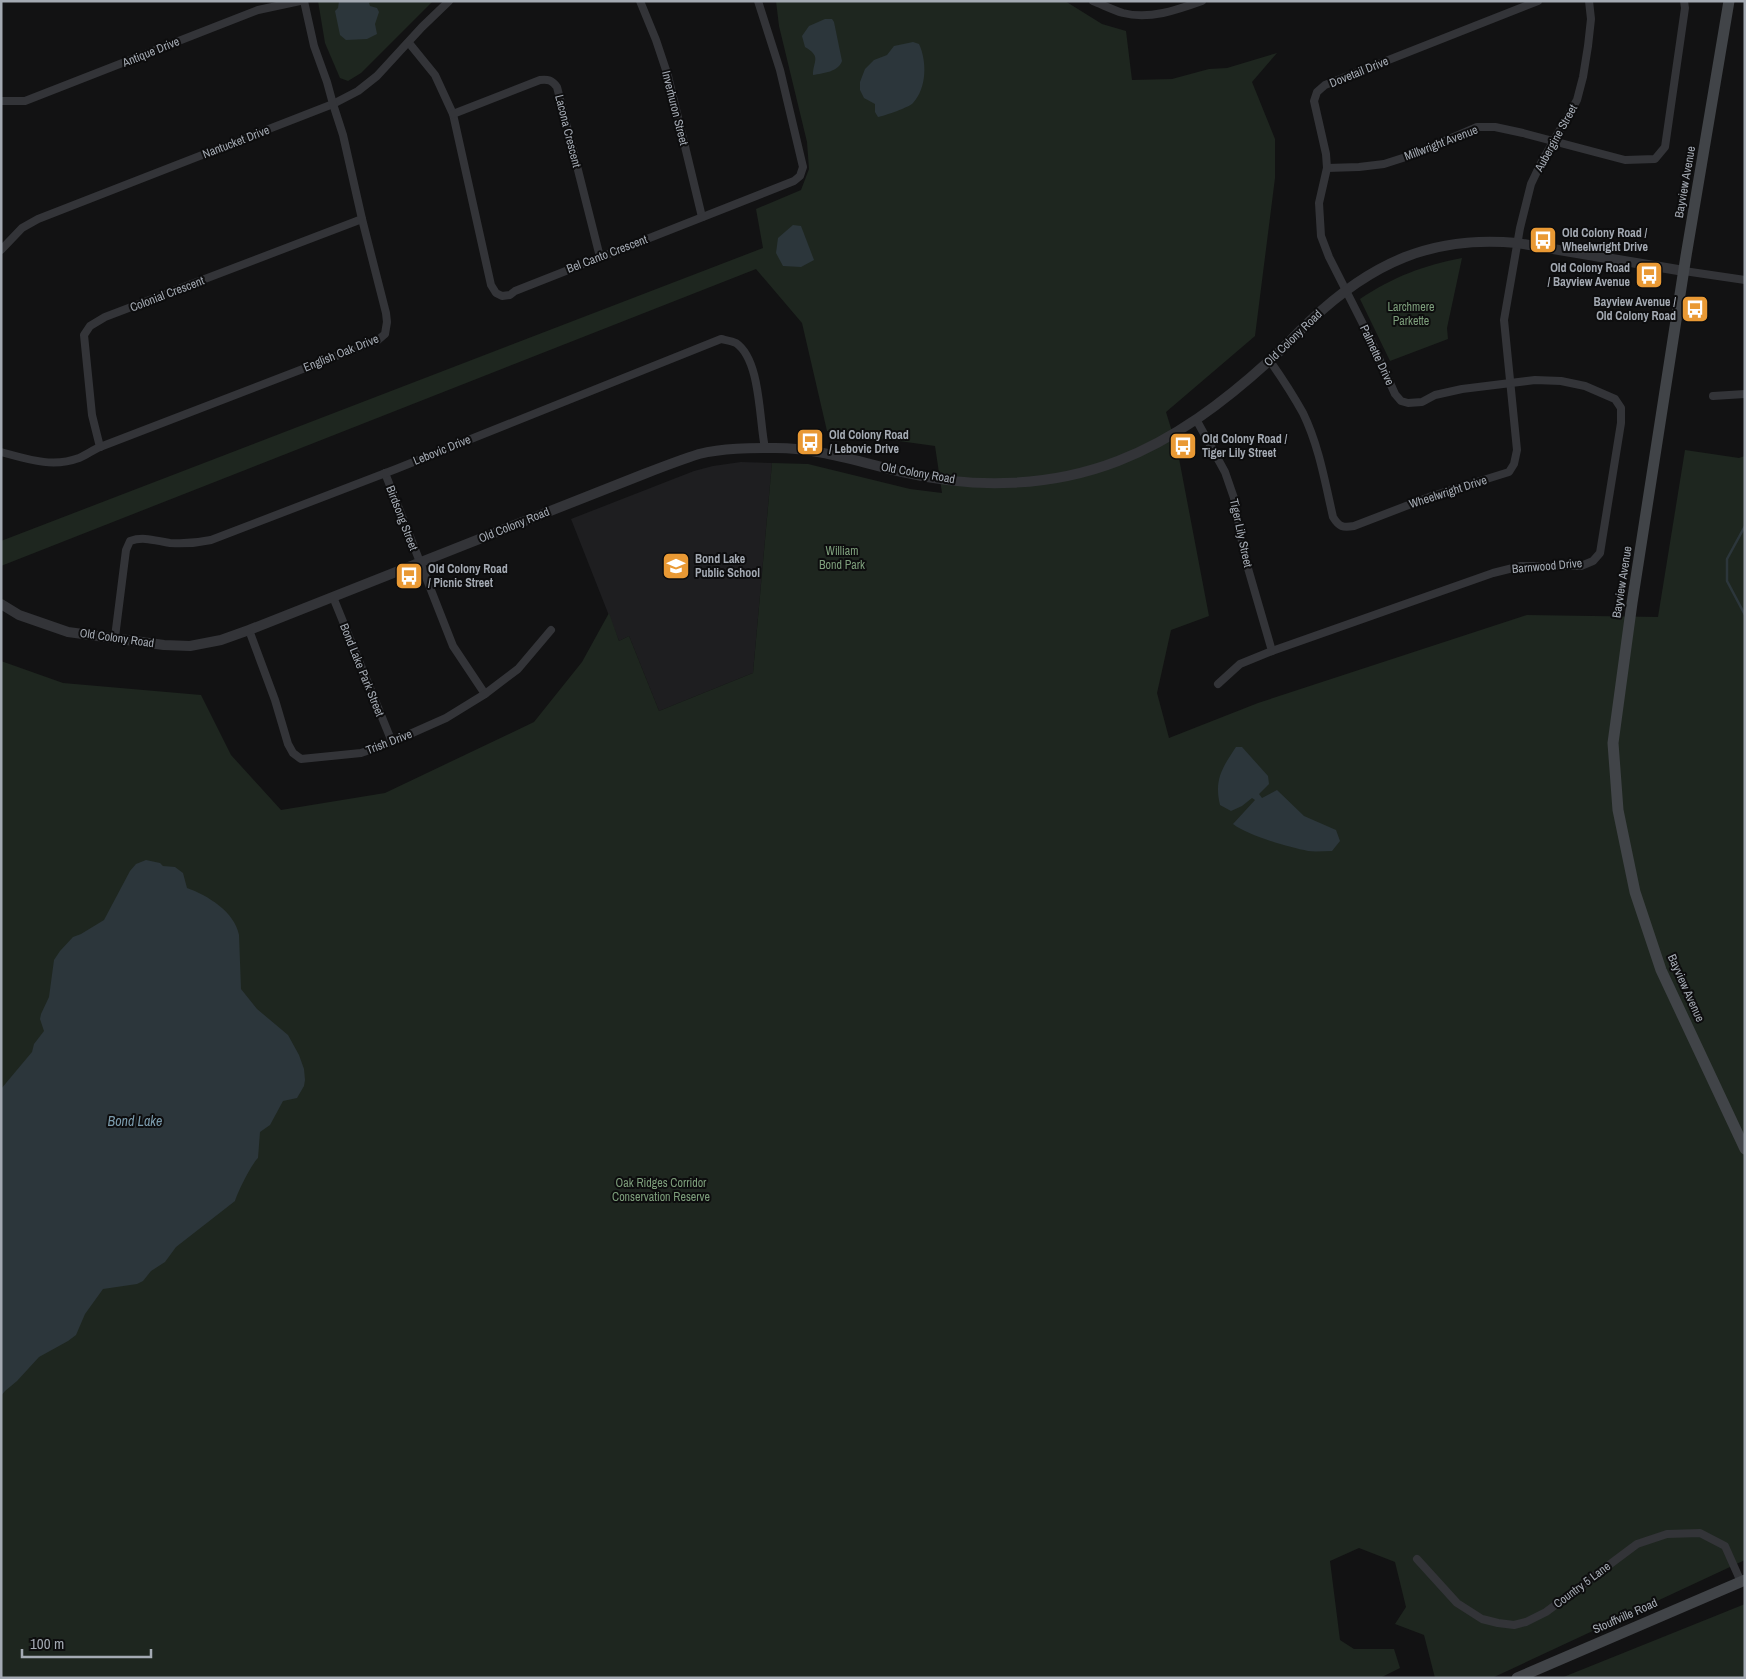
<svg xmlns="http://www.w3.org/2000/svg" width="1746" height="1679" viewBox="0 0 1746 1679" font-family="'Archivo Narrow',sans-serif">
  <rect width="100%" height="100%" fill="#121213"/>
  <path fill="#1e1e20" d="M 741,462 L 772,463 L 753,673 L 659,711 L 629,636 L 619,641 L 571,519 L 694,471 L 713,466 Z"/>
  <g fill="#1e261f">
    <path d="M 318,1 L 433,1 L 361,73 L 348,81 L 340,78 L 325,43 Z"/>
    <path d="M 776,1 L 1065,1 L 1102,24 L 1126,31 L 1132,80 L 1172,79 L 1209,69 L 1227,68 L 1277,53 L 1252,82 L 1275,139 L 1275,178 L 1255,336 L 1166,412 L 1177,448 L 1209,616 L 1171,630 L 1157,693 L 1169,738 L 1258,703 L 1527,615 L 1658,617 L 1685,450 L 1739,458 L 1745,456 L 1745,1560 L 1492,1678 L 1435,1678 L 1424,1635 L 1395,1624 L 1406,1607 L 1395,1562 L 1359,1548 L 1330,1561 L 1340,1640 L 1354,1649 L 1394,1649 L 1400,1668 L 1380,1678 L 1,1678 L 1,661 L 63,683 L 201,695 L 231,755 L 281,810 L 385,793 L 534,722 L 582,662 L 609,613 L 619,641 L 629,636 L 659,711 L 753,673 L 772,463 L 808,464 L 910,489 L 942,493 L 935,446 L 827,431 L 802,323 L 756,269 L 1,566 L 1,541 L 763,248 L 756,209 L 801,190 L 809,169 L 807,142 L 779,26 Z"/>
    <path d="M 1462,258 L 1447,328 L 1448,339 L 1390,361 L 1360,299 C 1395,276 1422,266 1462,258 Z"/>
    <path d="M 1745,1604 L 1745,1678 L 1561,1678 Z"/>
  </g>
  <g fill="#2c363b">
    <path d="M 339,1 L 371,1 L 369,3 L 370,6 L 377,8 L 379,12 L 375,24 L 377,34 L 367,39 L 346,40 L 340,35 L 335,11 L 338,8 Z"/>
    <path d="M 825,19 L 832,19 L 834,22 L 842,61 C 838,72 824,73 813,75 C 813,61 822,57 805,47 L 802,36 L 809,26 Z"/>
    <path d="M 913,42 L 919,44 C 927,61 927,88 913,103 C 910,107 884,116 878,117 L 875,112 L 875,104 L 864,98 L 860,90 L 860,82 L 865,69 L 874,60 L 887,55 L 894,46 Z"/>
    <path d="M 793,225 L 801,226 L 814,260 L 801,267 L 783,266 L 776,253 L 778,238 Z"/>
    <path d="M 1236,747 L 1242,747 L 1268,776 L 1269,784 L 1259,794 L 1262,798 L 1277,790 L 1304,816 L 1336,830 L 1340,841 L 1332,851 C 1324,851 1316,852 1308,851 C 1288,847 1249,836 1233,824 L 1255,800 L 1252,798 L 1242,806 L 1231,811 L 1220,805 C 1214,780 1222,768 1236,747 Z"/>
    <path d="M 146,860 L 160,863 L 163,866 L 175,867 L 183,873 L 187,888 C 207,895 235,912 239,935 L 241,989 L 257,1009 L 288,1035 L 299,1055 L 304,1069 L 305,1080 L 304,1086 L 297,1098 L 283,1101 L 270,1125 L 260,1132 L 258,1158 C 252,1163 237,1193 235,1201 L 176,1247 L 165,1262 L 151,1271 L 143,1281 L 137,1284 L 103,1289 L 85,1314 L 76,1335 L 68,1341 L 39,1357 L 17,1381 L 5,1391 L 1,1396 L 1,1089 L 32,1052 L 34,1044 L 44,1031 L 40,1019 L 41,1014 L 49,997 L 54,960 L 60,951 L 73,937 L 81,934 L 104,920 L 130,871 L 136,864 Z"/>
  </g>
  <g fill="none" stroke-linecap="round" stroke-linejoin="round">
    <path stroke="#2c363b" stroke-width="2.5" d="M 1745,526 L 1727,559 L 1727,581 L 1745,615"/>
    <g stroke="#333438" stroke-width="8">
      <path d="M 640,1 L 656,40 L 668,76 L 702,217"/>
      <path d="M 1093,1 C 1103,5 1113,10 1123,13 C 1149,20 1177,10 1202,1"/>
      <path d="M 409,43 L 435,75 L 453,114 L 491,285 L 496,293 L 502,296 L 510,295 L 515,291 L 548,278 L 794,181 L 800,176 L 803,167 L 780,70 L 758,1"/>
      <path d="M 1,101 L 25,101 L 258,10 L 300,1"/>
      <path d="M 453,114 L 540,80 C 548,79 552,80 557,87 L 600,257"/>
      <path d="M 1327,168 L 1359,167 L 1384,164 L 1412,155 L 1477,127 L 1495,127 L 1523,133 L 1625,160 L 1655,159 L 1665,147 L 1685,8 L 1684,1"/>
      <path d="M 1,250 L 22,228 L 38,219 L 333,104 L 358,91 L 377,76 L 422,27 L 449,1"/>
      <path d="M 1684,271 L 1745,280"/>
      <path d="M 1270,361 C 1282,378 1293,395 1303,413 C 1319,446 1325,482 1333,517 C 1339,527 1343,528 1354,526 L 1432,496 L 1509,472 L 1514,464 L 1517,450 L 1504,320 L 1520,228 L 1531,184 L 1541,163 L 1577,100 L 1583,77 L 1588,46 L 1591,19 L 1589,1"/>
      <path d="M 1713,396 L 1745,394"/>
      <path d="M 1197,421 L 1225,472 L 1234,498 L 1245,558 L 1272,651"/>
      <path d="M 100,447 L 92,415 L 84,335 L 90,326 L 105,317 L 362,219"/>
      <path d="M 1,452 C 27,459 52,468 79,458 C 86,455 93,450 100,447 L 378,340 L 385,334 L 387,322 L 386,313 L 362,219 L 343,135 L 333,104 L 327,82 L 314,46 L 304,1"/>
      <path d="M 385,473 L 453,646 L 485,694"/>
      <path d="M 333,597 L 392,742"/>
      <path d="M 249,630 L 275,700 L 288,744 L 293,753 L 301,759 L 361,753 L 392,742 L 446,718 L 485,694 L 518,669 L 551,630"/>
      <path d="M 115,637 L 126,550 L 130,541 C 144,536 156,541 170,543 C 184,544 197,543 211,540 L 396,469 L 721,339 C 725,340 732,341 736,343 C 761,360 759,421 765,448"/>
      <path d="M 1218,684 L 1240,664 L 1272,651 L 1493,573 L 1521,566 L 1581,566 L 1593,561 L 1600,553 L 1621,423 L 1621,408 L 1615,399 L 1585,386 L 1561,381 L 1535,380 L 1462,389 L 1435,395 L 1422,402 L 1408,403 L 1401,401 L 1395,394 L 1368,334 L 1329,257 L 1321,236 L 1319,203 L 1327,168 L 1326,154 L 1314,101 L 1317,92 L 1325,85 L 1538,1"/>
      <path d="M 1417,1559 L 1457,1603 L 1482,1619 L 1498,1623 L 1514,1625 L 1526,1622 L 1546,1612 L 1637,1544 L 1667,1534 L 1700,1533 L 1725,1546 L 1741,1582"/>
    </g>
    <path stroke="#333438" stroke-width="10" d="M 1,604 L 19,615 L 68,632 L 164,645 L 190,646 L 221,640 L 249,630 L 644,474 C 662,467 680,460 699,454 C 723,448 750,448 775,448 C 820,448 863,463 906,473 C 976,489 1051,487 1118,461 C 1175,439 1224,402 1269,361 C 1283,349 1296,334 1310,321 C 1371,263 1432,235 1517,243 L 1684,271"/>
    <g stroke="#414448" stroke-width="11">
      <path d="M 1729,1 L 1686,256 L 1632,603 L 1613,743 L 1618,810 L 1635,892 L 1661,970 L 1745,1149"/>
      <path d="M 1517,1678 L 1745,1580"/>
    </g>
  </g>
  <defs>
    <g id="bus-square" transform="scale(1.4375)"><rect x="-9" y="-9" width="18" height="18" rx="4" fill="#e99934" stroke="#0d0d0e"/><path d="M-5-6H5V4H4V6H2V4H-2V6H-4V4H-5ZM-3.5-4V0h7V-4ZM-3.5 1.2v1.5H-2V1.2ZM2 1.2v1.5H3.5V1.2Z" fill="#fff"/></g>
    <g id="school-square" transform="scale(1.4375)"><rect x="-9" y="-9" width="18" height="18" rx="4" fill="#e99934" stroke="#0d0d0e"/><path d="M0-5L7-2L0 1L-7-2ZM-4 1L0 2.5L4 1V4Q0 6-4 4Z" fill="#fff"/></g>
  </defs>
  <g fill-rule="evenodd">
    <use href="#bus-square" x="1543" y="240"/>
    <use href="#bus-square" x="1649" y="275"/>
    <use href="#bus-square" x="1695" y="309"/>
    <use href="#bus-square" x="810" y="442"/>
    <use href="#bus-square" x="1183" y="446"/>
    <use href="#school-square" x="676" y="566"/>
    <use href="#bus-square" x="409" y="576"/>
  </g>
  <g text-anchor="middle" stroke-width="4" stroke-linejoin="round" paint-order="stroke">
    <g font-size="12" fill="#a4aab3" stroke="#0d0d0e">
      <text transform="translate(151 52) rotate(-22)" y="4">Antique Drive</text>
      <text transform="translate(1359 72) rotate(-22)" y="4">Dovetail Drive</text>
      <text transform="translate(675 108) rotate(76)" y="4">Inverhuron Street</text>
      <text transform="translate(568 131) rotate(76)" y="4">Lacona Crescent</text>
      <text transform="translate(1556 138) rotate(-61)" y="4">Aubergine Street</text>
      <text transform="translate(236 142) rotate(-21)" y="4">Nantucket Drive</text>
      <text transform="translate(1441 143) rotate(-21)" y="4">Millwright Avenue</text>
      <text transform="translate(1685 182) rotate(-80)" y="4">Bayview Avenue</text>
      <text transform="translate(607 254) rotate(-21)" y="4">Bel Canto Crescent</text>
      <text transform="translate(167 294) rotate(-21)" y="4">Colonial Crescent</text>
      <text transform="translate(1293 338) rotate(-44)" y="4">Old Colony Road</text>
      <text transform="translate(341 353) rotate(-22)" y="4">English Oak Drive</text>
      <text transform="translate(1377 355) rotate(65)" y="4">Palmette Drive</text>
      <text transform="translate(442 450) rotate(-22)" y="4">Lebovic Drive</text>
      <text transform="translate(918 473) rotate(10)" y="4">Old Colony Road</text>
      <text transform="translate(1448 492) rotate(-18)" y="4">Wheelwright Drive</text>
      <text transform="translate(402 518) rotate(69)" y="4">Birdsong Street</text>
      <text transform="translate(514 525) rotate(-22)" y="4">Old Colony Road</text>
      <text transform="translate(1241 533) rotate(78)" y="4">Tiger Lily Street</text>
      <text transform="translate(1547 566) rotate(-5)" y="4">Barnwood Drive</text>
      <text transform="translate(1622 582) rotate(-81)" y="4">Bayview Avenue</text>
      <text transform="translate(117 638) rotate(8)" y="4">Old Colony Road</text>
      <text transform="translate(362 670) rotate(68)" y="4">Bond Lake Park Street</text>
      <text transform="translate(389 742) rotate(-21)" y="4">Trish Drive</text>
      <text transform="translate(1686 988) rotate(66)" y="4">Bayview Avenue</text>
      <text transform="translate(1582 1585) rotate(-37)" y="4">Country 5 Lane</text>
      <text transform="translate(1625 1616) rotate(-24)" y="4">Stouffville Road</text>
    </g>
    <g font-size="12" font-weight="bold" fill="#a4aab3" stroke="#0d0d0e" text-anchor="start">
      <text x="1562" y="237">Old Colony Road /<tspan x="1562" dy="14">Wheelwright Drive</tspan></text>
      <text x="1630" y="272" text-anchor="end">Old Colony Road<tspan x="1630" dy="14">/ Bayview Avenue</tspan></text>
      <text x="1676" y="306" text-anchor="end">Bayview Avenue /<tspan x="1676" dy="14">Old Colony Road</tspan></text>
      <text x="829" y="439">Old Colony Road<tspan x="829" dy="14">/ Lebovic Drive</tspan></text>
      <text x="1202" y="443">Old Colony Road /<tspan x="1202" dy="14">Tiger Lily Street</tspan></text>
      <text x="695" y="563">Bond Lake<tspan x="695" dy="14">Public School</tspan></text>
      <text x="428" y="573">Old Colony Road<tspan x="428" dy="14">/ Picnic Street</tspan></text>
    </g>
    <g font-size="12" fill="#7d9e7b" stroke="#0d0d0e">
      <text x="1411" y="311">Larchmere<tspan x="1411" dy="14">Parkette</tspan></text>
      <text x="842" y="555">William<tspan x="842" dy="14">Bond Park</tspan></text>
      <text x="661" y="1187">Oak Ridges Corridor<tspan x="661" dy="14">Conservation Reserve</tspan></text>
    </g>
    <g font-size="14" font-style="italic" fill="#7c9cad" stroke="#0d0d0e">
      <text x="135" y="1126">Bond Lake</text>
    </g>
  </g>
  <rect width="1746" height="1679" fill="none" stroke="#a4aab3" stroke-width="5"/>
  <path d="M22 1649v8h129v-8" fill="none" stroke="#a4aab3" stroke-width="2.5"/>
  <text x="30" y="1649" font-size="15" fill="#a4aab3" stroke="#0d0d0e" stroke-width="4" paint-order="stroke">100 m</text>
</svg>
